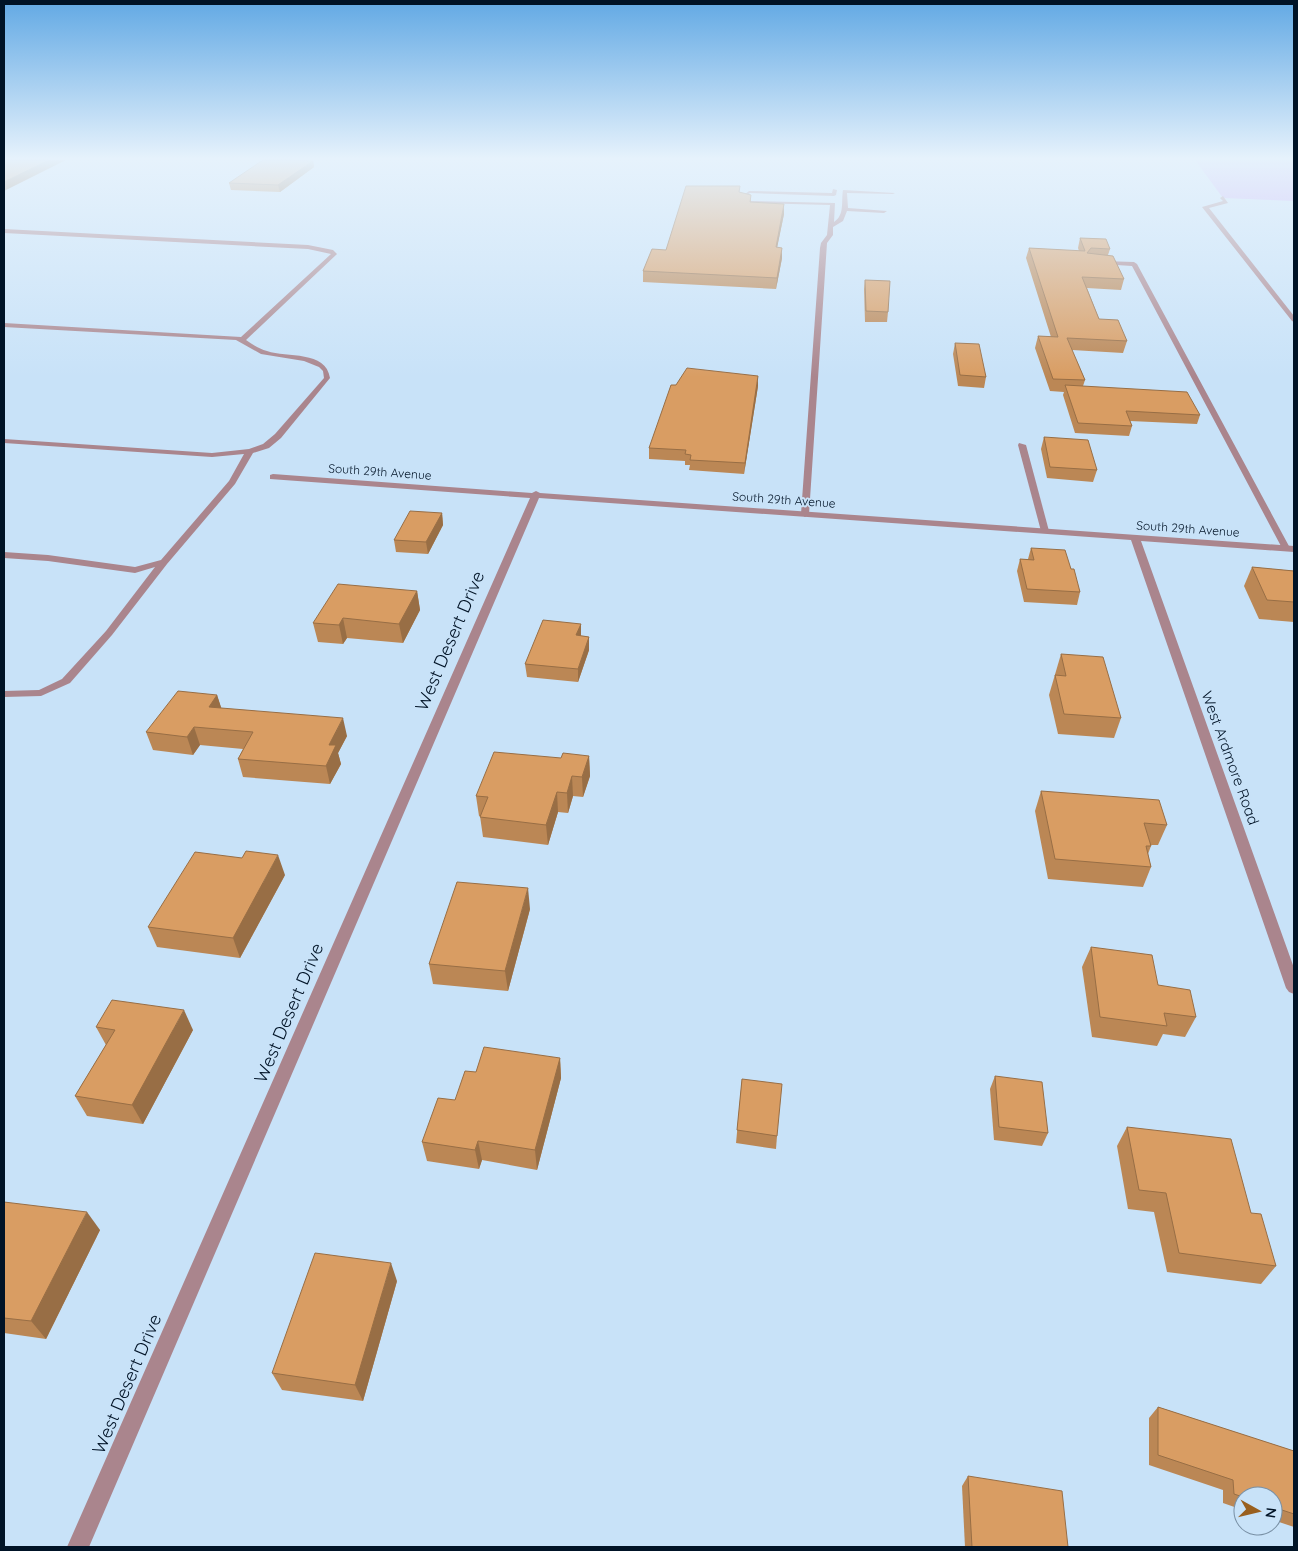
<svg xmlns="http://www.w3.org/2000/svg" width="1298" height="1551" viewBox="0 0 1298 1551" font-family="Quicksand,sans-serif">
  <rect width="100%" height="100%" fill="#c8e2f8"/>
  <path fill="#c9a7f5" d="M 1195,160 L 1294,160 L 1294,201 L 1223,198 Z"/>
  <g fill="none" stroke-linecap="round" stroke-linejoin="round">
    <g fill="#aa858d" fill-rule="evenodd">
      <path d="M 833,189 L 837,190 L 836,195 L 834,196 L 750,193 L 744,197 L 748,201 L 835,203 L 834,222 C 845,215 841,201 843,190 L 895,193 L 893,194 L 847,193 L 848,208 L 887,211 L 884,213 L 847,211 L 843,221 L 833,227 L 833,235 L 827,243 L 809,514 L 805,517 L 801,514 L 820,248 L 821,243 L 827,235 L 830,205 L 747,203 L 740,201 L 740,198 L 749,191 L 832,193 Z"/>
      <path d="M 4,229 L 308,245 L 333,250 L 337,254 L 246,340 C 252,344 259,349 267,351 C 287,358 326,350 330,378 L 281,438 L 269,448 L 253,453 L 235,484 L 167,564 L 112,635 L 70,683 L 41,696 L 4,697 L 4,691 L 39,690 L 62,679 L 106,631 L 155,567 L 135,573 L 48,561 L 4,558 L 4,552 L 48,555 L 135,567 L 161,560 L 229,481 L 244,454 L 212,457 L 4,443 L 4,439 L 212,453 L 249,449 L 263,444 L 275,434 L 324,378 L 323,371 L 319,367 L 304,361 L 261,354 L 236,340 L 4,327 L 4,323 L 241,337 L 331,254 L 308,249 L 4,233 Z"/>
      <path d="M 1103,261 L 1134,262 L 1137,264 L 1290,548 L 1289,550 L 1286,551 L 1282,548 L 1132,266 L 1101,264 Z"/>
      <path d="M 1019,443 L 1026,445 L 1049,531 L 1048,533 L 1042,533 L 1041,531 L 1018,445 Z"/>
    </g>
    <g fill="#aa858d" fill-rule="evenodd">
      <path d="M 1223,196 L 1228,203 L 1209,208 L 1294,316 L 1294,322 L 1292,321 L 1202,207 L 1223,201 L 1220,198 Z"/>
      <path d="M 273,474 L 532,493 L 536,491 L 540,493 L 1294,546 L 1294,552 L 1141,541 L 1294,968 L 1294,994 L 1289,992 L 1286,988 L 1131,540 L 539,498 L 89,1547 L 67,1547 L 530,498 L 270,479 L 270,475 Z"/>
    </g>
  </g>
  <g fill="#bb8755">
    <path d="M 313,161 L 314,167 L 280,192 L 231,190 L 229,183 Z"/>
    <path d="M 740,193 L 751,195 L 751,202 L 784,214 L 777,247 L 782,258 L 776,289 L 643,282 L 643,271 L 666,250 Z"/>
    <path d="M 1080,238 L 1110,249 L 1108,255 L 1124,279 L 1121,290 L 1087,288 L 1099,319 L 1127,341 L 1123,353 L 1072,350 L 1085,380 L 1083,386 L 1200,415 L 1197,424 L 1130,421 L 1132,426 L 1129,436 L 1075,433 L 1063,395 L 1064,392 L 1050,391 L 1035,348 L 1038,336 L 1051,337 L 1026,258 L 1029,248 L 1079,251 L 1078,248 Z"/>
    <path d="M 865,280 L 888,312 L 887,322 L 865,322 L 864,289 Z"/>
    <path d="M 955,343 L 986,377 L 984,388 L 958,386 L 953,354 Z"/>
    <path d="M 758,386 L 744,474 L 689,470 L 690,465 L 685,465 L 685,461 L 649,459 L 649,448 Z"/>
    <path d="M 1044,437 L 1097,470 L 1093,482 L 1047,478 L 1041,449 Z"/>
    <path d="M 442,513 L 443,525 L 428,554 L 396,552 L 394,540 Z"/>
    <path d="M 1031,548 L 1071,569 L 1080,592 L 1077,605 L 1024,602 L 1017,571 L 1020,559 L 1028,559 Z"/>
    <path d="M 1252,567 L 1294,571 L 1294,622 L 1259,619 L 1244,586 Z"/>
    <path d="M 417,591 L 420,610 L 403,643 L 347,638 L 343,644 L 318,642 L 313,623 Z"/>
    <path d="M 581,624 L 581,636 L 589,637 L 589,650 L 578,682 L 527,677 L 525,664 Z"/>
    <path d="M 1061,654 L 1121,718 L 1114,738 L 1058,734 L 1049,695 Z"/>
    <path d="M 217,695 L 221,708 L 347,736 L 338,753 L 341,764 L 330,784 L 243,777 L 238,759 L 243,749 L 200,745 L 193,755 L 153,750 L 146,732 Z"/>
    <path d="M 589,756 L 590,776 L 583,797 L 573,796 L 568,813 L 558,812 L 548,845 L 483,837 L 480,816 L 479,816 L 476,796 L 561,758 Z"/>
    <path d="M 1041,791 L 1167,825 L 1158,845 L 1151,845 L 1151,846 L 1148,854 L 1151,867 L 1143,887 L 1048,879 L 1035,811 Z"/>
    <path d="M 285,875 L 240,958 L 157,947 L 148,927 Z"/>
    <path d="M 530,909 L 508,991 L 433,984 L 429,964 Z"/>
    <path d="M 1091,947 L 1158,985 L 1196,1017 L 1185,1037 L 1163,1034 L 1157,1046 L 1092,1037 L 1082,967 Z"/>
    <path d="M 96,1027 L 193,1030 L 143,1124 L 87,1116 L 75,1096 L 106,1045 Z"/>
    <path d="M 560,1058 L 561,1078 L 537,1170 L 482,1160 L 479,1169 L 427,1161 L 422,1142 L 455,1100 L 476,1072 Z"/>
    <path d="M 995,1076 L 1048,1133 L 1042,1146 L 994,1140 L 990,1089 Z"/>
    <path d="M 742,1079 L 777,1136 L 776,1149 L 736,1143 Z"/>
    <path d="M 1127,1127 L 1251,1213 L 1276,1266 L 1261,1284 L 1167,1272 L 1154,1212 L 1128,1209 L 1117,1146 Z"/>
    <path d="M 4,1202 L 100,1230 L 46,1339 L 4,1333 Z"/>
    <path d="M 397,1281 L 363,1401 L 282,1390 L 272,1373 Z"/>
    <path d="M 1158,1407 L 1294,1451 L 1294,1527 L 1273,1520 L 1273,1496 L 1243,1496 L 1243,1510 L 1223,1503 L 1223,1490 L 1149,1465 L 1149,1418 Z"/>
    <path d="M 968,1476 L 1068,1547 L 965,1547 L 962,1486 Z"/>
  </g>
  <g fill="#986e45">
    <path d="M 49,160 L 66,160 L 4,191 L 4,182 Z"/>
    <path d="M 313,161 L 314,167 L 280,192 L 278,185 Z"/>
    <path d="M 784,204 L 784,214 L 775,258 L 776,247 Z"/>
    <path d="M 782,248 L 782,258 L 776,289 L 777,278 Z"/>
    <path d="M 758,376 L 758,386 L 744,474 L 745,463 Z"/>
    <path d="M 442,513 L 443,525 L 428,554 L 426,542 Z"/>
    <path d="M 417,591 L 420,610 L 403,643 L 399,624 Z"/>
    <path d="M 343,618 L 347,638 L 343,644 L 339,625 Z"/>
    <path d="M 581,624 L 581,637 L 576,635 Z"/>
    <path d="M 589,637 L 589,650 L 578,682 L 578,669 Z"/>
    <path d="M 217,695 L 223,713 L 209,707 Z"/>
    <path d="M 343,718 L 347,736 L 338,753 L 341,764 L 330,784 L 326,766 L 329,745 Z"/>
    <path d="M 194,727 L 200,745 L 193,755 L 187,737 Z"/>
    <path d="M 589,756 L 590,776 L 583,797 L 582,777 Z"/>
    <path d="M 572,776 L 573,796 L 568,813 L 567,793 Z"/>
    <path d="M 557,792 L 558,812 L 548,845 L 546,825 Z"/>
    <path d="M 278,855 L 285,875 L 240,958 L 233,938 Z"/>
    <path d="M 528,888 L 530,909 L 508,991 L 505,971 Z"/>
    <path d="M 184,1010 L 193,1030 L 143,1124 L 132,1105 Z"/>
    <path d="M 560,1058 L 561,1078 L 537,1170 L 535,1150 Z"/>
    <path d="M 478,1141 L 482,1160 L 479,1169 L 475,1150 Z"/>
    <path d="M 87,1212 L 100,1230 L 46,1339 L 31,1321 Z"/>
    <path d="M 391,1263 L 397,1281 L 363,1401 L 355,1385 Z"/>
  </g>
  <g fill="#d99d63" stroke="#986e45">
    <path d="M 4,160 L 49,160 L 4,182 Z"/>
    <path d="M 263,160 L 291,160 L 313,161 L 278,185 L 229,183 Z"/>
    <path d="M 686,186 L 740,186 L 739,192 L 751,195 L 750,202 L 784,204 L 776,247 L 782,248 L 777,278 L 643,271 L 652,249 L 666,250 Z"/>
    <path d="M 1080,238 L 1106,239 L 1110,249 L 1091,248 L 1087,253 L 1113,256 L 1124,279 L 1082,277 L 1099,319 L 1118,320 L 1127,341 L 1067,338 L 1085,380 L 1053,379 L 1038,336 L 1058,337 L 1029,248 L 1085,251 Z"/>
    <path d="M 865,280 L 890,281 L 888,312 L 866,311 Z"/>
    <path d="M 955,343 L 979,344 L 986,377 L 960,375 Z"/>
    <path d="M 687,368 L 758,376 L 745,463 L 690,460 L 691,455 L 685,454 L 686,450 L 649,448 L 671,385 L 676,385 Z"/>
    <path d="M 1065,385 L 1187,392 L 1200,415 L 1126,411 L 1132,426 L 1078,423 Z"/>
    <path d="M 1044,437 L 1088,440 L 1097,470 L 1050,467 Z"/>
    <path d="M 410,511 L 442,513 L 426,542 L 394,540 Z"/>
    <path d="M 1031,548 L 1065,550 L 1071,569 L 1074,569 L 1080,592 L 1027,589 L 1020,559 L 1034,560 Z"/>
    <path d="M 1252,567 L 1294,571 L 1294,602 L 1267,600 Z"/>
    <path d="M 338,584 L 417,591 L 399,624 L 343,618 L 339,625 L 313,623 Z"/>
    <path d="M 543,620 L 581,624 L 576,635 L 589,637 L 578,669 L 525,664 Z"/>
    <path d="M 1061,654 L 1103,657 L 1121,718 L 1064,714 L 1055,675 L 1066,676 Z"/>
    <path d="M 178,691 L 217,695 L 209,707 L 343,718 L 329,745 L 336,745 L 326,766 L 238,759 L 253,732 L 194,727 L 187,737 L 146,732 Z"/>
    <path d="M 494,752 L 561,758 L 563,753 L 589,756 L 582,777 L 572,776 L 567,793 L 557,792 L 546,825 L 480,817 L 488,797 L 476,796 Z"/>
    <path d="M 1041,791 L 1159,800 L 1167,825 L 1144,823 L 1151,846 L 1146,846 L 1151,867 L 1055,859 Z"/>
    <path d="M 246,851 L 278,855 L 233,938 L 148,927 L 195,852 L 242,858 Z"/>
    <path d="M 457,882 L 528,888 L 505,971 L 429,964 Z"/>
    <path d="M 1091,947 L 1152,955 L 1158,985 L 1190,990 L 1196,1017 L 1164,1013 L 1167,1026 L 1100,1017 Z"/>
    <path d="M 112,1000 L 184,1010 L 132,1105 L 75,1096 L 115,1030 L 96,1027 Z"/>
    <path d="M 484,1047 L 560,1058 L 535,1150 L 478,1141 L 475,1150 L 422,1142 L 438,1098 L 455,1100 L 465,1071 L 476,1072 Z"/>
    <path d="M 995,1076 L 1042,1082 L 1048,1133 L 999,1127 Z"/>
    <path d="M 742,1079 L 782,1084 L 777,1136 L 737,1130 Z"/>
    <path d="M 1127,1127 L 1231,1139 L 1251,1213 L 1261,1214 L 1276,1266 L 1179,1253 L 1166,1193 L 1139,1190 Z"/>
    <path d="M 4,1202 L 87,1212 L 31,1321 L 4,1318 Z"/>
    <path d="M 315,1253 L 391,1263 L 355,1385 L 272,1373 Z"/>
    <path d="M 1158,1407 L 1294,1451 L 1294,1514 L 1273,1507 L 1273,1496 L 1243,1497 L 1234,1494 L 1233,1480 L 1158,1455 Z"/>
    <path d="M 968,1476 L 1062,1491 L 1068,1547 L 972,1547 Z"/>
  </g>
  <linearGradient id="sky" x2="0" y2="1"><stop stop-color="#62a9e4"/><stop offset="0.42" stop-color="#e6f2fc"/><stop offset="1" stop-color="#e6f2fc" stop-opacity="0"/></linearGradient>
  <rect width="1298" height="377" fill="url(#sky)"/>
  <g text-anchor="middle" stroke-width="4" stroke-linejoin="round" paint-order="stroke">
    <g font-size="12" fill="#001326" stroke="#c8e2f8">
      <text transform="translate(380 472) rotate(4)" y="4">South 29th Avenue</text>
      <text transform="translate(784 500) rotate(4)" y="4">South 29th Avenue</text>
      <text transform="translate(1188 529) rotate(4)" y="4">South 29th Avenue</text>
    </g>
    <g font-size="15" fill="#001326" stroke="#c8e2f8">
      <text transform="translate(1230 758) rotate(70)" y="5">West Ardmore Road</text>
    </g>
    <g font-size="18" fill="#001326" stroke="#c8e2f8">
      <text transform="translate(450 641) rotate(-67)" y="6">West Desert Drive</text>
      <text transform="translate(289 1013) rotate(-67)" y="6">West Desert Drive</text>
      <text transform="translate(127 1384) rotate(-67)" y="6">West Desert Drive</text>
    </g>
  </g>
  <rect width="1298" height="1551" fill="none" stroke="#001326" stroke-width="10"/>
  <g transform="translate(1258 1511) rotate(98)"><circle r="24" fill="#c8e2f8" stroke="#788fa4"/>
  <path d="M0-4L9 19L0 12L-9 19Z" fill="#995f1e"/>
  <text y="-8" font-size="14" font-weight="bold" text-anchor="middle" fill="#001326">N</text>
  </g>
</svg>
